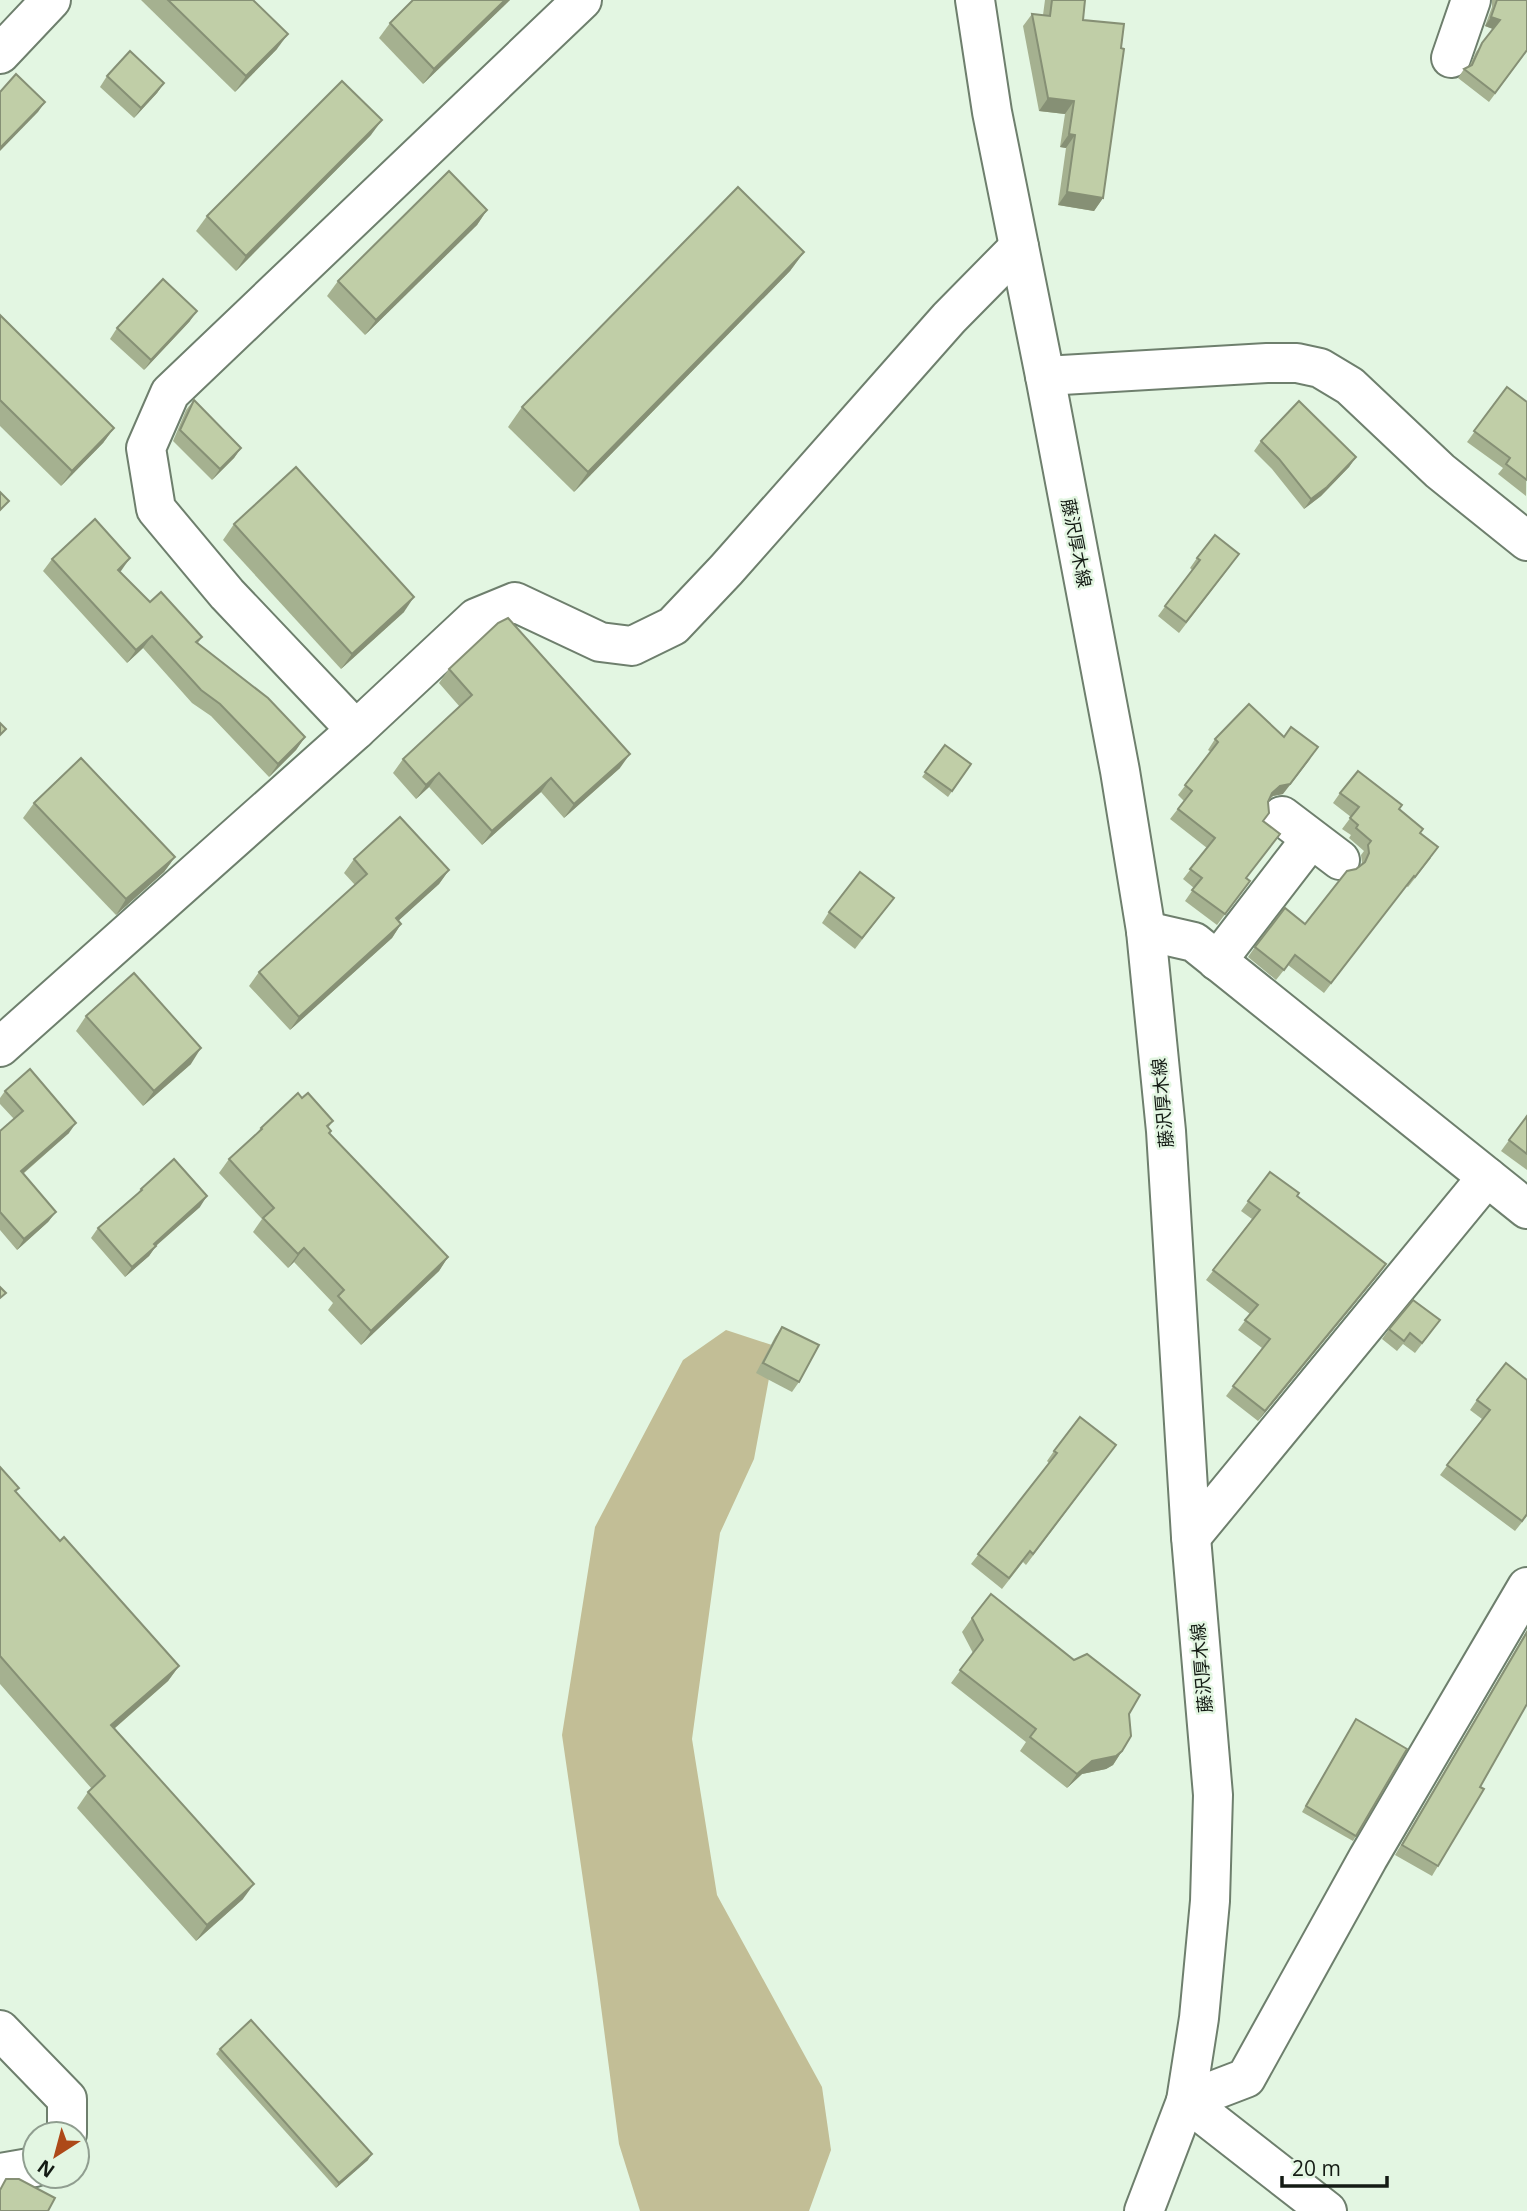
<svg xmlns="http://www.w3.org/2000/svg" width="1527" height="2211" viewBox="0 0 1527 2211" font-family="'Open Sans','Noto Sans JP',sans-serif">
  <rect width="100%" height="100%" fill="#e3f6e2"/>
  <path fill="#c2be96" d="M 726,1330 L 775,1346 L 754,1459 L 720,1533 L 692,1739 L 717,1895 L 822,2087 L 831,2150 L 809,2211 L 640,2211 L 619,2144 L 597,1976 L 562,1735 L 595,1527 L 683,1360 Z"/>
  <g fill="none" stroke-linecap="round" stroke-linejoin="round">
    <g stroke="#6e7f6d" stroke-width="42">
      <g id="minor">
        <path d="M 1451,58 L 1471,0"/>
        <path d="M 1045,376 L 1267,363 L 1297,363 L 1320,368 L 1350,386 L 1440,471 L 1527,541"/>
        <path d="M 356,730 L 476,618 L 515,602 L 600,642 L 632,646 L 673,626 L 726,570 L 949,318 L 1019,247"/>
        <path d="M 1282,816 L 1340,860"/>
        <path d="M 1146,931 L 1194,942 L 1527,1209"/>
        <path d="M 1217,961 L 1311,839"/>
        <path d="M 0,1047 L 356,730 L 227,594 L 156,509 L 146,448 L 170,393 L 582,0"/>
        <path d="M 1191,1537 L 1487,1177"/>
        <path d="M 0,2030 L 67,2099 L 67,2134"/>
        <path d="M 1186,2101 L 1246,2078 L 1368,1858 L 1527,1587"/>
        <path d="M 1186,2101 L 1327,2211"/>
        <path d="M 0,2173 L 35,2167"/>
      </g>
    </g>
    <g stroke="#6e7f6d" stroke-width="42">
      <g id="major">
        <path d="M 975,0 L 992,112 L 1045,376 L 1120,771 L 1146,931 L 1166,1131 L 1191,1537 L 1213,1795 L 1210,1901 L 1199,2018 L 1186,2101 L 1144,2211"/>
        <path d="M 0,54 L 51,0"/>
      </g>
    </g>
    <use href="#minor" stroke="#fff" stroke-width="38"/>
    <use href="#major" stroke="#fff" stroke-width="38"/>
  </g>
  <g fill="#a5b190">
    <path d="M 141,0 L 253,0 L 277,49 L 235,92 Z"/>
    <path d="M 510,0 L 423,84 L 379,38 L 390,23 Z"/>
    <path d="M 1045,0 L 1085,0 L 1083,20 L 1103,198 L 1094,211 L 1058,205 L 1066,148 L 1060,147 L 1065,114 L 1039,111 L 1023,26 L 1032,14 L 1043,15 Z"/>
    <path d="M 1492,0 L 1527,0 L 1527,51 L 1489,102 L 1458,78 L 1464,69 L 1469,67 L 1476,52 L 1493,29 L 1485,26 L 1492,7 Z"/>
    <path d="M 107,76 L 164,83 L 157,93 L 134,118 L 100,87 Z"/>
    <path d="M 371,135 L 236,271 L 196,231 L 207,216 Z"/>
    <path d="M 487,210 L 477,225 L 365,335 L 327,296 L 338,281 Z"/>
    <path d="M 804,252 L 790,271 L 574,492 L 508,427 L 522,407 Z"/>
    <path d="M 0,315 L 114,428 L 103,443 L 61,486 L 0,426 Z"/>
    <path d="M 190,321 L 144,370 L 110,339 L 117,328 Z"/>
    <path d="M 1507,387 L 1527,402 L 1526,496 L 1498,474 L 1503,468 L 1467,442 Z"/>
    <path d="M 194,400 L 241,448 L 234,458 L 212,480 L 173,441 L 186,410 Z"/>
    <path d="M 1261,441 L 1356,457 L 1349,467 L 1321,496 L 1304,509 L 1272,469 L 1254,451 Z"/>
    <path d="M 234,524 L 404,612 L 341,669 L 223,540 Z"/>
    <path d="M 1197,558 L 1232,564 L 1179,633 L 1158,616 L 1192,570 L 1190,568 Z"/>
    <path d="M 52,559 L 120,572 L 150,602 L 202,637 L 198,643 L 305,737 L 296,750 L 269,777 L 211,716 L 192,703 L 143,648 L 127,663 L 43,571 Z"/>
    <path d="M 449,669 L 620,768 L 564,818 L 541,792 L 482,845 L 429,787 L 416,799 L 393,773 L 403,759 L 460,707 L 439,683 Z"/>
    <path d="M 1215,739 L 1283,794 L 1273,796 L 1269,800 L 1263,821 L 1280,834 L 1246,878 L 1250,881 L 1217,925 L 1185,901 L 1194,888 L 1183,879 L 1207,848 L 1170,819 L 1184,801 L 1178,795 L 1211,752 L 1208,750 Z"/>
    <path d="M 945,745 L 971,764 L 948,797 L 922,777 Z"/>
    <path d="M 1340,793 L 1399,809 L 1420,833 L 1431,858 L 1408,887 L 1406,886 L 1324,993 L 1288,965 L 1276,980 L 1248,957 L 1255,947 L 1305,924 L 1360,866 L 1362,863 L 1361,855 L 1364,851 L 1349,838 L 1351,835 L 1342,829 L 1351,817 L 1333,803 Z"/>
    <path d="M 34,803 L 175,857 L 164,872 L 116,915 L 23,818 Z"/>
    <path d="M 354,859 L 449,870 L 439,884 L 398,921 L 401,924 L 392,938 L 290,1030 L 249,986 L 259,972 L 355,885 L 344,873 Z"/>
    <path d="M 894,898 L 855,949 L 822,923 L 829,912 Z"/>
    <path d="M 86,1016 L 191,1064 L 143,1106 L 76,1031 Z"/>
    <path d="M 5,1091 L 69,1133 L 23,1174 L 56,1212 L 48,1222 L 17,1250 L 0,1230 L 0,1131 L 14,1119 L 0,1104 L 0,1098 Z"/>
    <path d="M 302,1098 L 333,1121 L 328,1128 L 331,1131 L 329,1133 L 448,1257 L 439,1271 L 361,1345 L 328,1310 L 333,1303 L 294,1262 L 288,1268 L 253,1232 L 262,1219 L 219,1173 L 229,1159 L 255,1135 L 261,1128 Z"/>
    <path d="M 1527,1116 L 1527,1170 L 1501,1151 Z"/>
    <path d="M 1270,1172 L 1379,1274 L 1258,1421 L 1226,1396 L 1262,1348 L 1238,1330 L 1250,1314 L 1206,1280 L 1252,1219 L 1241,1211 Z"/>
    <path d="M 141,1189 L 200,1207 L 156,1246 L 149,1256 L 125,1277 L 91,1238 L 98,1228 L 137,1194 Z"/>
    <path d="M 782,1327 L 799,1382 L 792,1392 L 756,1373 L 775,1337 Z"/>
    <path d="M 1389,1329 L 1432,1331 L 1415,1353 L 1403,1344 L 1397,1351 L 1382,1339 Z"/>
    <path d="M 1527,1380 L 1527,1516 L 1515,1531 L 1440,1475 L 1482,1419 L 1470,1410 L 1477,1400 Z"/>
    <path d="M 1054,1451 L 1108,1456 L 1026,1565 L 1023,1562 L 1002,1589 L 971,1564 L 1049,1463 L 1047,1461 Z"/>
    <path d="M 0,1467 L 19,1488 L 16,1492 L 60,1541 L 179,1666 L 168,1681 L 114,1729 L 243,1899 L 196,1941 L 77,1808 L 88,1792 L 92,1789 L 0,1684 Z"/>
    <path d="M 972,1618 L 1129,1714 L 1122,1751 L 1113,1765 L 1106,1769 L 1082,1774 L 1067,1788 L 1020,1751 L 1026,1742 L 951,1683 L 973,1653 L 962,1632 Z"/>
    <path d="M 1527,1630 L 1527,1704 L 1480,1787 L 1438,1866 L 1432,1876 L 1395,1855 Z"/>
    <path d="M 1356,1719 L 1356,1836 L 1353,1841 L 1302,1812 Z"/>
    <path d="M 220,2049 L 368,2160 L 336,2188 L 216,2054 Z"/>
  </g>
  <g fill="#869075">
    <path d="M 505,0 L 510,0 L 423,84 L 434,69 Z"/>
    <path d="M 1491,17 L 1500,20 L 1493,29 L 1485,26 Z"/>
    <path d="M 288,34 L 277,49 L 235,92 L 246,76 Z"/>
    <path d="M 164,83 L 157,93 L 134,118 L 141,108 Z"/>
    <path d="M 1048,98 L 1074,101 L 1065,114 L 1039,111 Z"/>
    <path d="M 45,102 L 38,112 L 0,151 L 0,148 Z"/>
    <path d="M 382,120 L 371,135 L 236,271 L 246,256 Z"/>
    <path d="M 1069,134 L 1075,135 L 1066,148 L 1060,147 Z"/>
    <path d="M 1067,192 L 1103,198 L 1094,211 L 1058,205 Z"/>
    <path d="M 487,210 L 477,225 L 365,335 L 376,320 Z"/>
    <path d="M 804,252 L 790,271 L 574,492 L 588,472 Z"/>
    <path d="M 197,311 L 190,321 L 144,370 L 151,360 Z"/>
    <path d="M 114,428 L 103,443 L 61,486 L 72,471 Z"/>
    <path d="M 241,448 L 234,458 L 212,480 L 220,469 Z"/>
    <path d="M 1356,457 L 1349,467 L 1321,496 L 1304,509 L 1311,499 Z"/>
    <path d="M 130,558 L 121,571 L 109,582 L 118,570 Z"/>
    <path d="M 414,597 L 404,612 L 341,669 L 352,654 Z"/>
    <path d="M 152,636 L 143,648 L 127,663 L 136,650 Z"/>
    <path d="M 305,737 L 296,750 L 269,777 L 278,764 Z"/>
    <path d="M 630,754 L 620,768 L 564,818 L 574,804 Z"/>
    <path d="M 1311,758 L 1283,794 L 1273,796 L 1264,803 L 1272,793 Z"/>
    <path d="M 439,773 L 429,787 L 416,799 L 426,785 Z"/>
    <path d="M 551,778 L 541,792 L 482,845 L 492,831 Z"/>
    <path d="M 175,857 L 164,872 L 116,915 L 126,899 Z"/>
    <path d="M 449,870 L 439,884 L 386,932 L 396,918 Z"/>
    <path d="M 401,924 L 392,938 L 290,1030 L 299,1017 Z"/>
    <path d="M 201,1048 L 191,1064 L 143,1106 L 154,1091 Z"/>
    <path d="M 76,1123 L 69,1133 L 13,1182 L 21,1171 Z"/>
    <path d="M 207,1196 L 200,1207 L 151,1250 L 156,1246 L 149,1256 L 125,1277 L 132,1267 L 154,1244 Z"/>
    <path d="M 56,1212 L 48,1222 L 17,1250 L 24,1239 Z"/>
    <path d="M 304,1248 L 294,1262 L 288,1268 L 298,1254 Z"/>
    <path d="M 448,1257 L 439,1271 L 361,1345 L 371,1331 Z"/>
    <path d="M 1386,1264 L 1379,1274 L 1258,1421 L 1265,1411 Z"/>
    <path d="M 179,1666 L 168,1681 L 100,1741 L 111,1725 Z"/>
    <path d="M 1122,1751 L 1113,1765 L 1106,1769 L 1082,1774 L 1067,1788 L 1077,1774 L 1092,1761 Z"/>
    <path d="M 254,1884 L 243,1899 L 196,1941 L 207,1925 Z"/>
    <path d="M 372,2154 L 368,2160 L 336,2188 L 339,2183 Z"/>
  </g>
  <g fill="#c0cea7" stroke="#869075" stroke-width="2">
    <path d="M 168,0 L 253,0 L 288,34 L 246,76 Z"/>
    <path d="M 413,0 L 505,0 L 434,69 L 390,23 Z"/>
    <path d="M 1052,0 L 1085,0 L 1083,20 L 1124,24 L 1121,48 L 1124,49 L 1103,198 L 1067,192 L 1075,135 L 1069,134 L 1074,101 L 1048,98 L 1032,14 L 1050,16 Z"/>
    <path d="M 1497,0 L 1527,0 L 1527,50 L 1495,93 L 1464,69 L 1472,65 L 1482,43 L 1500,20 L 1491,17 Z"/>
    <path d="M 130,51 L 164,83 L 141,108 L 107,76 Z"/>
    <path d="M 16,74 L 45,102 L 0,148 L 0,92 Z"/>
    <path d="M 342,81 L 382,120 L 246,256 L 207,216 Z"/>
    <path d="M 449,171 L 487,210 L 376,320 L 338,281 Z"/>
    <path d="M 738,187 L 804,252 L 588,472 L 522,407 Z"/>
    <path d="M 163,279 L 197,311 L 151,360 L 117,328 Z"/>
    <path d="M 0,315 L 114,428 L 72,471 L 0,400 Z"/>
    <path d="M 1507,387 L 1527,402 L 1527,480 L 1506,464 L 1510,458 L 1474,431 Z"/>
    <path d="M 194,400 L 241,448 L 220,469 L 180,430 Z"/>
    <path d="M 1299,401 L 1356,457 L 1327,487 L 1311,499 L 1279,459 L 1261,441 Z"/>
    <path d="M 296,467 L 414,597 L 352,654 L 234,524 Z"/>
    <path d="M 0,492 L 9,501 L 0,510 Z"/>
    <path d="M 95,519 L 130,558 L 118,570 L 150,602 L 161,592 L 202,637 L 196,642 L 268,698 L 305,737 L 278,764 L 220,704 L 201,690 L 152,636 L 136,650 L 52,559 Z"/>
    <path d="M 1215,535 L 1239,554 L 1186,622 L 1165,606 L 1200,560 L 1197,558 Z"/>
    <path d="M 508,618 L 630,754 L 574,804 L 551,778 L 492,831 L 439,773 L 426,785 L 403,759 L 472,695 L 449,669 L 498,623 Z"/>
    <path d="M 1249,704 L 1284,737 L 1291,727 L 1318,747 L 1290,784 L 1280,786 L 1272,793 L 1268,802 L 1269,813 L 1263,821 L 1280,834 L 1246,878 L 1250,881 L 1225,914 L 1192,890 L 1202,878 L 1190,869 L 1215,838 L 1178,809 L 1192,791 L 1185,785 L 1218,742 L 1215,739 Z"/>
    <path d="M 0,723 L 6,729 L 0,735 Z"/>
    <path d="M 945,745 L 971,764 L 952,791 L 925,772 Z"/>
    <path d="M 81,758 L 175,857 L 126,899 L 34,803 Z"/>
    <path d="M 1358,771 L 1402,805 L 1399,809 L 1423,829 L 1420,833 L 1438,847 L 1415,877 L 1414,876 L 1331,983 L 1295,955 L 1284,970 L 1255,947 L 1285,908 L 1305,924 L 1347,871 L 1356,869 L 1365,862 L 1369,853 L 1368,845 L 1371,841 L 1356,828 L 1358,825 L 1350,818 L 1359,807 L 1340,793 Z"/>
    <path d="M 400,817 L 449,870 L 396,918 L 401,924 L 299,1017 L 259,972 L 367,874 L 354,859 Z"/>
    <path d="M 860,872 L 894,898 L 862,938 L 829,912 Z"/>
    <path d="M 134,973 L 201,1048 L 154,1091 L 86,1016 Z"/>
    <path d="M 30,1069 L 76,1123 L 21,1171 L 56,1212 L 24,1239 L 0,1212 L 0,1131 L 23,1111 L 5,1091 Z"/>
    <path d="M 298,1093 L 302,1098 L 308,1093 L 333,1121 L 327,1126 L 331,1131 L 329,1133 L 448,1257 L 371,1331 L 338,1296 L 344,1290 L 304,1248 L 298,1254 L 263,1218 L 274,1208 L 229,1159 L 262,1129 L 261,1128 Z"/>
    <path d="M 1527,1116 L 1527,1154 L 1509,1140 Z"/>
    <path d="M 174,1159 L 207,1196 L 154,1244 L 156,1246 L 132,1267 L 98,1228 L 142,1190 L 141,1189 Z"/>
    <path d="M 1270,1172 L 1299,1193 L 1297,1196 L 1386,1264 L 1265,1411 L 1233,1386 L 1270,1339 L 1245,1320 L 1258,1305 L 1213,1270 L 1260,1210 L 1248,1201 Z"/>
    <path d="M 0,1287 L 6,1293 L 0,1298 Z"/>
    <path d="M 1413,1300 L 1440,1320 L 1422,1343 L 1410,1333 L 1404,1341 L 1389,1329 Z"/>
    <path d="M 782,1327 L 819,1345 L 799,1382 L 763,1363 Z"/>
    <path d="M 1506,1363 L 1527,1380 L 1527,1514 L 1522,1521 L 1447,1465 L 1490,1410 L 1477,1400 Z"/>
    <path d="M 1080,1417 L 1116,1445 L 1033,1554 L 1030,1551 L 1009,1578 L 978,1554 L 1057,1453 L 1054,1451 Z"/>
    <path d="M 0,1467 L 19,1488 L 15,1491 L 60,1541 L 64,1537 L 179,1666 L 111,1725 L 254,1884 L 207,1925 L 88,1792 L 105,1776 L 0,1656 Z"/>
    <path d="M 991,1594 L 1074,1660 L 1087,1654 L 1140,1695 L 1129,1714 L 1131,1736 L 1122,1751 L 1116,1756 L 1092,1761 L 1077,1774 L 1030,1737 L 1036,1729 L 960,1670 L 983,1640 L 972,1618 Z"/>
    <path d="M 1527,1632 L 1527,1704 L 1480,1787 L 1484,1789 L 1438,1866 L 1402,1845 Z"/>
    <path d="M 1356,1719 L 1407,1749 L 1356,1836 L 1306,1806 Z"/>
    <path d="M 251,2020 L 372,2154 L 339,2183 L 220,2049 Z"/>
    <path d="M 6,2179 L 19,2179 L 55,2198 L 48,2211 L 0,2211 L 0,2190 Z"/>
  </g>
  <g text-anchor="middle" stroke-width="5" stroke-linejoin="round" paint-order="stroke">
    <g font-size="18" fill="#141b14" stroke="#e3f6e2">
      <text transform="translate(1076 543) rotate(79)" y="6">藤沢厚木線</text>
      <text transform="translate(1163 1103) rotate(-95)" y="6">藤沢厚木線</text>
      <text transform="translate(1202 1668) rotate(-95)" y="6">藤沢厚木線</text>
    </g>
  </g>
  <g transform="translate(56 2155) rotate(216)"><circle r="33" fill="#e3f6e2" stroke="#909e90" stroke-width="2"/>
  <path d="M0-5L12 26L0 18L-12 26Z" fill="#ad4919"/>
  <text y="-10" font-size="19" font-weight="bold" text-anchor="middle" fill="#141b14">N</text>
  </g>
  <path d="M1282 2176v10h105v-10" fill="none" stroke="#141b14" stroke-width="3.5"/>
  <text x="1292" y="2176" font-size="21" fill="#141b14" stroke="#e3f6e2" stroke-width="5" paint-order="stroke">20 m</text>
</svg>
